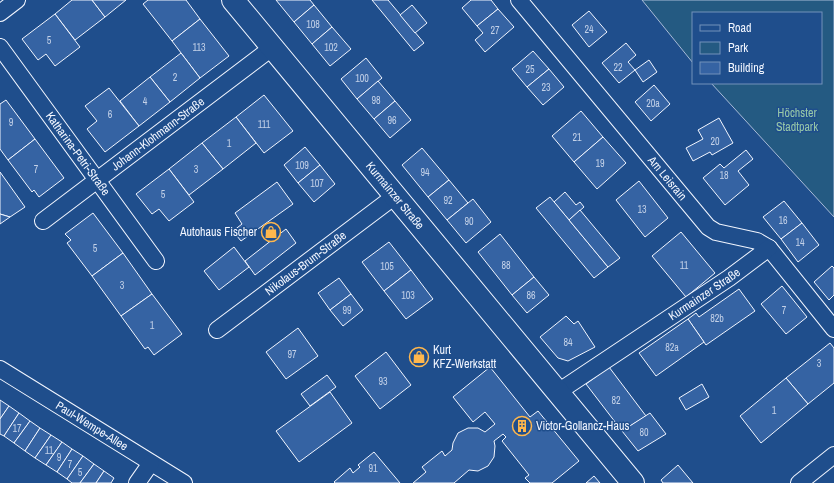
<svg xmlns="http://www.w3.org/2000/svg" width="834" height="483" viewBox="0 0 834 483" font-family="'Archivo Narrow',sans-serif">
  <rect width="100%" height="100%" fill="#1f4e8c"/>
  <path fill="#245a82" stroke="#a8bbd7" d="M 642,0 L 834,0 L 834,217 L 711,83 L 821,83 L 821,13 L 693,13 L 693,63 Z"/>
  <g fill="#3563a3" stroke="#f2f6ff">
    <path d="M 72,0 L 92,0 L 105,17 L 75,40 L 55,14 Z"/>
    <path d="M 92,0 L 126,0 L 105,17 Z"/>
    <path d="M 148,0 L 186,0 L 200,19 L 172,41 L 143,4 Z"/>
    <path d="M 276,0 L 310,0 L 314,5 L 294,22 Z"/>
    <path d="M 372,0 L 388,0 L 424,43 L 414,51 Z"/>
    <path d="M 471,0 L 491,0 L 498,9 L 477,26 L 462,8 Z"/>
    <path d="M 314,5 L 332,27 L 312,44 L 294,22 Z"/>
    <path d="M 412,5 L 427,23 L 415,33 L 400,15 Z"/>
    <path d="M 498,9 L 514,27 L 485,52 L 475,40 L 483,33 L 477,26 Z"/>
    <path d="M 589,11 L 607,32 L 589,47 L 572,25 Z"/>
    <path d="M 55,14 L 80,47 L 55,66 L 46,54 L 38,60 L 22,39 Z"/>
    <path d="M 200,19 L 229,56 L 200,78 L 172,41 Z"/>
    <path d="M 332,27 L 351,49 L 330,66 L 312,44 Z"/>
    <path d="M 626,43 L 636,55 L 628,62 L 635,70 L 619,83 L 602,63 Z"/>
    <path d="M 533,51 L 549,69 L 527,87 L 512,69 Z"/>
    <path d="M 181,53 L 200,78 L 170,102 L 150,77 Z"/>
    <path d="M 366,58 L 382,78 L 357,99 L 341,79 Z"/>
    <path d="M 649,60 L 657,72 L 643,82 L 635,70 Z"/>
    <path d="M 549,69 L 564,87 L 543,105 L 527,87 Z"/>
    <path d="M 150,77 L 170,102 L 139,126 L 120,101 Z"/>
    <path d="M 378,81 L 395,101 L 374,119 L 357,99 Z"/>
    <path d="M 654,85 L 670,104 L 651,121 L 635,102 Z"/>
    <path d="M 109,88 L 139,126 L 105,152 L 87,129 L 97,121 L 85,106 Z"/>
    <path d="M 264,95 L 293,131 L 264,153 L 236,117 Z"/>
    <path d="M 6,100 L 35,139 L 8,160 L 0,149 L 0,104 Z"/>
    <path d="M 395,101 L 411,120 L 390,138 L 374,119 Z"/>
    <path d="M 581,111 L 603,137 L 574,162 L 552,136 Z"/>
    <path d="M 236,117 L 256,143 L 223,169 L 202,143 Z"/>
    <path d="M 719,118 L 733,143 L 712,155 L 710,152 L 693,161 L 686,148 L 703,139 L 698,130 Z"/>
    <path d="M 603,137 L 626,163 L 597,189 L 574,162 Z"/>
    <path d="M 35,139 L 64,178 L 39,197 L 34,190 L 32,192 L 8,160 Z"/>
    <path d="M 202,143 L 223,169 L 189,195 L 169,169 Z"/>
    <path d="M 305,147 L 320,165 L 298,183 L 284,165 Z"/>
    <path d="M 422,148 L 449,180 L 428,197 L 402,165 Z"/>
    <path d="M 746,150 L 753,159 L 738,171 L 749,185 L 725,205 L 703,178 L 720,164 L 724,168 Z"/>
    <path d="M 320,165 L 335,184 L 314,202 L 298,183 Z"/>
    <path d="M 169,169 L 194,202 L 169,221 L 159,209 L 152,214 L 136,194 Z"/>
    <path d="M 0,172 L 25,207 L 10,217 L 0,214 Z"/>
    <path d="M 449,180 L 468,203 L 447,220 L 428,197 Z"/>
    <path d="M 639,181 L 668,218 L 645,237 L 616,200 Z"/>
    <path d="M 277,182 L 293,204 L 241,241 L 233,231 L 242,224 L 235,213 Z"/>
    <path d="M 565,192 L 576,205 L 580,202 L 584,207 L 569,220 L 554,202 Z"/>
    <path d="M 550,197 L 608,267 L 594,278 L 536,208 Z"/>
    <path d="M 473,199 L 491,222 L 466,243 L 447,220 Z"/>
    <path d="M 784,201 L 802,223 L 781,239 L 763,217 Z"/>
    <path d="M 580,210 L 620,258 L 608,267 L 569,220 Z"/>
    <path d="M 93,213 L 123,253 L 92,276 L 67,243 L 71,240 L 65,234 Z"/>
    <path d="M 0,214 L 10,217 L 0,224 Z"/>
    <path d="M 802,223 L 819,245 L 798,262 L 781,239 Z"/>
    <path d="M 286,229 L 296,243 L 255,275 L 245,261 Z"/>
    <path d="M 681,232 L 715,273 L 686,297 L 652,256 Z"/>
    <path d="M 500,234 L 534,277 L 512,295 L 478,252 Z"/>
    <path d="M 389,242 L 411,270 L 384,291 L 362,262 Z"/>
    <path d="M 234,247 L 249,267 L 219,290 L 204,271 Z"/>
    <path d="M 123,253 L 152,294 L 121,316 L 92,276 Z"/>
    <path d="M 832,266 L 834,268 L 834,295 L 829,300 L 814,282 Z"/>
    <path d="M 411,270 L 433,299 L 406,319 L 384,291 Z"/>
    <path d="M 534,277 L 549,295 L 527,313 L 512,295 Z"/>
    <path d="M 339,278 L 351,294 L 330,310 L 318,293 Z"/>
    <path d="M 782,286 L 807,317 L 786,334 L 761,304 Z"/>
    <path d="M 739,289 L 755,311 L 706,345 L 688,319 L 696,313 L 699,317 Z"/>
    <path d="M 152,294 L 182,334 L 154,355 L 148,347 L 145,349 L 121,316 Z"/>
    <path d="M 351,294 L 363,310 L 343,326 L 330,310 Z"/>
    <path d="M 566,316 L 574,324 L 578,321 L 595,347 L 568,361 L 558,358 L 540,337 Z"/>
    <path d="M 688,319 L 704,342 L 656,376 L 639,353 Z"/>
    <path d="M 298,328 L 318,356 L 286,379 L 266,352 Z"/>
    <path d="M 830,343 L 834,348 L 834,383 L 808,404 L 786,378 Z"/>
    <path d="M 386,352 L 411,385 L 380,409 L 355,376 Z"/>
    <path d="M 490,367 L 530,417 L 538,411 L 579,461 L 552,483 L 530,483 L 525,478 L 529,475 L 502,441 L 506,437 L 503,434 L 494,441 L 495,446 L 494,457 L 488,466 L 478,471 L 469,470 L 454,483 L 413,483 L 426,472 L 422,467 L 442,451 L 445,456 L 452,450 L 453,443 L 458,433 L 468,428 L 478,428 L 485,432 L 495,424 L 485,412 L 473,422 L 453,397 Z"/>
    <path d="M 609,367 L 646,416 L 622,431 L 586,384 Z"/>
    <path d="M 327,375 L 336,387 L 310,406 L 301,394 Z"/>
    <path d="M 786,378 L 808,404 L 761,443 L 740,416 Z"/>
    <path d="M 702,384 L 709,397 L 686,410 L 679,398 Z"/>
    <path d="M 330,392 L 352,423 L 299,462 L 276,431 Z"/>
    <path d="M 0,400 L 9,406 L 0,419 Z"/>
    <path d="M 9,406 L 19,413 L 4,436 L 0,434 L 0,419 Z"/>
    <path d="M 19,413 L 30,421 L 14,443 L 4,436 Z"/>
    <path d="M 650,413 L 666,434 L 638,451 L 622,431 Z"/>
    <path d="M 30,421 L 40,428 L 25,451 L 14,443 Z"/>
    <path d="M 40,428 L 51,435 L 35,458 L 25,451 Z"/>
    <path d="M 51,435 L 62,442 L 46,465 L 35,458 Z"/>
    <path d="M 62,442 L 72,449 L 57,472 L 46,465 Z"/>
    <path d="M 72,449 L 83,456 L 67,479 L 57,472 Z"/>
    <path d="M 374,452 L 400,483 L 335,483 L 334,482 L 350,468 L 353,473 L 360,467 L 358,465 Z"/>
    <path d="M 83,456 L 94,464 L 80,483 L 72,483 L 67,479 Z"/>
    <path d="M 94,464 L 104,471 L 96,483 L 80,483 Z"/>
    <path d="M 678,465 L 693,483 L 663,483 L 661,480 Z"/>
    <path d="M 104,471 L 114,478 L 111,483 L 96,483 Z"/>
    <path d="M 594,476 L 600,483 L 586,483 Z"/>
  </g>
  <g fill="none" stroke-linecap="round" stroke-linejoin="round">
    <g stroke="#f2f6ff" stroke-width="18">
      <g id="street">
        <path id="s1" d="M 519,0 L 708,227 L 716,232 L 757,241 L 769,248 L 834,329"/>
        <path d="M 0,13 L 17,0"/>
        <path id="s2" d="M 0,47 L 156,261"/>
        <path id="s3" d="M 43,221 L 273,47"/>
        <path id="s4" d="M 217,330 L 395,196"/>
        <path id="s5" d="M 0,369 L 184,483"/>
        <path id="s6" d="M 558,392 L 729,278 L 769,248"/>
        <path d="M 137,483 L 151,463"/>
        <path d="M 799,483 L 834,455"/>
      </g>
    </g>
    <g stroke="#f2f6ff" stroke-width="24">
      <g id="secondary">
        <path id="s7" d="M 233,0 L 633,483"/>
      </g>
    </g>
    <use href="#street" stroke="#1f4e8c" stroke-width="16"/>
    <use href="#secondary" stroke="#1f4e8c" stroke-width="22"/>
  </g>
  <defs>
    <g id="shop-ring" transform="scale(1)"><circle r="9.5" fill="#1f4e8c" stroke="#ffb74d" stroke-width="1.5"/><path d="M-5-2.5h2.3a2.7 3.5 0 0 1 5.4 0H5L5.5 6h-11ZM-1.5-2.5h3a1.5 2.3 0 0 0-3 0Z" fill="#ffb74d"/></g>
    <g id="building-ring" transform="scale(1)"><circle r="9.5" fill="#1f4e8c" stroke="#ffb74d" stroke-width="1.5"/><path d="M-4-6H4V6H1V3H-1V6H-4ZM-2.5-4.3h1.7v1.8h-1.7ZM.8-4.3h1.7v1.8H.8ZM-2.5-1h1.7V.8h-1.7ZM.8-1h1.7V.8H.8Z" fill="#ffb74d"/></g>
  </defs>
  <g fill-rule="evenodd">
    <use href="#shop-ring" x="271" y="232"/>
    <use href="#shop-ring" x="419" y="357"/>
    <use href="#building-ring" x="522" y="426"/>
  </g>
  <g text-anchor="middle" stroke-width="3" stroke-linejoin="round" paint-order="stroke">
    <g font-size="10" fill="#c3d1e8">
      <text x="313" y="28">108</text>
      <text x="589" y="33">24</text>
      <text x="495" y="34">27</text>
      <text x="49" y="44">5</text>
      <text x="199" y="51">113</text>
      <text x="331" y="51">102</text>
      <text x="618" y="71">22</text>
      <text x="530" y="73">25</text>
      <text x="175" y="81">2</text>
      <text x="362" y="82">100</text>
      <text x="546" y="91">23</text>
      <text x="376" y="104">98</text>
      <text x="145" y="105">4</text>
      <text x="653" y="107">20a</text>
      <text x="110" y="118">6</text>
      <text x="392" y="124">96</text>
      <text x="11" y="126">9</text>
      <text x="264" y="128">111</text>
      <text x="577" y="141">21</text>
      <text x="715" y="145">20</text>
      <text x="229" y="147">1</text>
      <text x="600" y="167">19</text>
      <text x="302" y="169">109</text>
      <text x="36" y="173">7</text>
      <text x="196" y="173">3</text>
      <text x="425" y="176">94</text>
      <text x="724" y="179">18</text>
      <text x="317" y="187">107</text>
      <text x="163" y="198">5</text>
      <text x="448" y="204">92</text>
      <text x="642" y="213">13</text>
      <text x="783" y="224">16</text>
      <text x="469" y="225">90</text>
      <text x="800" y="246">14</text>
      <text x="95" y="252">5</text>
      <text x="506" y="269">88</text>
      <text x="684" y="269">11</text>
      <text x="387" y="270">105</text>
      <text x="122" y="289">3</text>
      <text x="408" y="299">103</text>
      <text x="531" y="299">86</text>
      <text x="347" y="314">99</text>
      <text x="784" y="314">7</text>
      <text x="717" y="322">82b</text>
      <text x="152" y="329">1</text>
      <text x="568" y="346">84</text>
      <text x="672" y="351">82a</text>
      <text x="292" y="358">97</text>
      <text x="819" y="367">3</text>
      <text x="383" y="385">93</text>
      <text x="616" y="404">82</text>
      <text x="774" y="414">1</text>
      <text x="17" y="432">17</text>
      <text x="644" y="436">80</text>
      <text x="49" y="454">11</text>
      <text x="59" y="461">9</text>
      <text x="70" y="468">7</text>
      <text x="373" y="472">91</text>
      <text x="80" y="476">5</text>
    </g>
    <g font-size="12" fill="#97c8a6" stroke="#1f4e8c">
      <text x="797" y="117">Höchster<tspan x="797" dy="14">Stadtpark</tspan></text>
    </g>
    <g font-size="12" fill="#f2f6ff" stroke="#1f4e8c">
      <text dy="4" stroke="none"><textPath href="#s3" startOffset="144">Johann-Klohmann-Straße</textPath></text>
      <text dy="4" stroke="none"><textPath href="#s2" startOffset="132">Katharina-Petri-Straße</textPath></text>
      <text dy="4" stroke="none"><textPath href="#s1" startOffset="232">Am Leisrain</textPath></text>
      <text dy="4" stroke="none"><textPath href="#s7" startOffset="254">Kurmainzer Straße</textPath></text>
      <text dy="4" stroke="none"><textPath href="#s4" startOffset="111">Nikolaus-Brum-Straße</textPath></text>
      <text dy="4" stroke="none"><textPath href="#s6" startOffset="176">Kurmainzer Straße</textPath></text>
      <text dy="4" stroke="none"><textPath href="#s5" startOffset="108">Paul-Wempe-Allee</textPath></text>
    </g>
    <g font-size="12" fill="#f2f6ff" stroke="#1f4e8c" text-anchor="start">
      <text x="257" y="236" text-anchor="end">Autohaus Fischer</text>
      <text x="433" y="354">Kurt<tspan x="433" dy="14">KFZ-Werkstatt</tspan></text>
      <text x="536" y="430">Victor-Gollancz-Haus</text>
    </g>
  </g>
  <rect x="692" y="12" width="130" height="72" fill="#1f4e8c" stroke="#7391ba"/>
  <rect x="700" y="25" width="20" height="6" fill="#1f4e8c" stroke="#7391ba"/>
  <text x="728" y="32" font-size="12" fill="#f2f6ff">Road</text>
  <rect x="700" y="42" width="20" height="12" fill="#245a82" stroke="#7391ba"/>
  <text x="728" y="52" font-size="12" fill="#f2f6ff">Park</text>
  <rect x="700" y="62" width="20" height="12" fill="#3563a3" stroke="#7391ba"/>
  <text x="728" y="72" font-size="12" fill="#f2f6ff">Building</text>
</svg>
